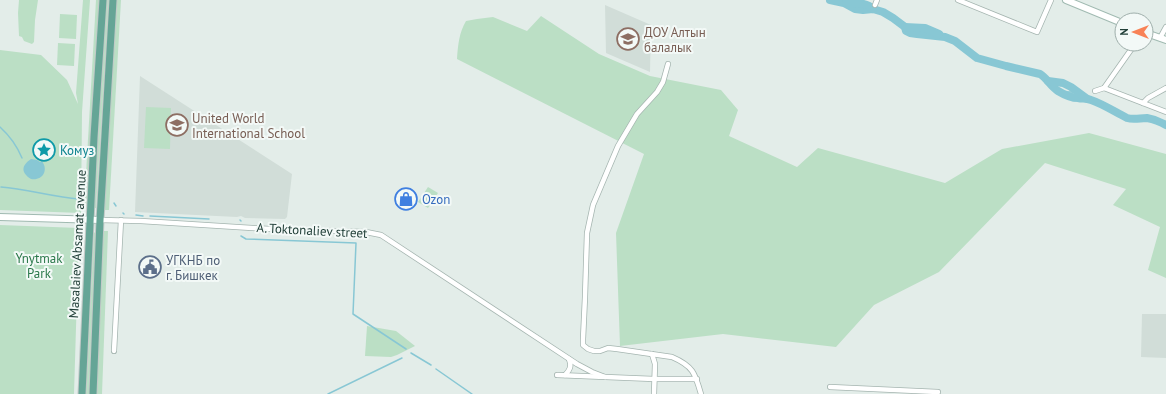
<svg xmlns="http://www.w3.org/2000/svg" width="1166" height="394" viewBox="0 0 1166 394" font-family="'PT Sans',sans-serif">
  <rect width="100%" height="100%" fill="#e3ede9"/>
  <g fill="#d1ddd8">
    <path d="M 605,5 L 651,25 L 650,72 L 606,53 Z"/>
    <path d="M 140,76 L 292,174 L 287,217 L 285,219 L 245,218 L 241,216 L 237,217 L 135,212 Z"/>
    <path d="M 1142,314 L 1166,314 L 1166,358 L 1141,357 Z"/>
  </g>
  <g fill="#bbdfc5">
    <path d="M 19,0 L 38,0 L 35,20 L 34,42 L 32,44 L 24,41 L 22,37 L 19,36 L 18,13 Z"/>
    <path d="M 83,0 L 90,0 L 82,112 L 81,213 L 0,210 L 0,50 L 41,55 L 67,80 L 78,104 L 76,93 Z"/>
    <path d="M 96,0 L 100,0 L 86,209 L 84,209 Z"/>
    <path d="M 106,0 L 109,0 L 96,208 L 94,208 Z"/>
    <path d="M 117,0 L 121,0 L 109,210 L 104,210 Z"/>
    <path d="M 60,14 L 77,15 L 76,39 L 59,38 Z"/>
    <path d="M 541,16 L 599,54 L 650,76 L 721,90 L 738,110 L 729,136 L 797,167 L 818,148 L 945,183 L 1002,149 L 1089,133 L 1166,154 L 1166,278 L 1148,270 L 1160,227 L 1113,205 L 1126,189 L 1045,163 L 939,272 L 874,305 L 836,347 L 723,334 L 620,346 L 616,233 L 644,154 L 457,59 C 458,45 459,33 466,21 L 477,19 L 493,17 L 527,31 Z"/>
    <path d="M 58,43 L 75,44 L 74,66 L 57,65 Z"/>
    <path d="M 146,107 L 171,108 L 170,149 L 144,148 Z"/>
    <path d="M 428,187 L 438,193 L 428,208 L 418,202 Z"/>
    <path d="M 0,225 L 79,228 L 74,394 L 0,394 Z"/>
    <path d="M 103,231 L 108,231 L 102,394 L 97,394 Z"/>
    <path d="M 95,232 L 96,233 L 89,394 L 86,394 L 94,233 Z"/>
    <path d="M 367,326 L 396,331 L 415,346 L 397,355 L 391,357 L 365,356 Z"/>
  </g>
  <path fill="#88c7d4" d="M 31,159 L 37,160 L 40,162 L 42,161 C 49,171 42,181 31,179 C 20,172 22,165 31,159 Z"/>
  <g fill="none" stroke-linecap="round" stroke-linejoin="round">
    <g stroke="#88c7d4" stroke-width="1.5">
      <path d="M 1061,92 L 1076,92"/>
      <path d="M 0,127 C 10,136 17,146 22,158"/>
      <path d="M 1,187 C 27,189 53,197 79,199"/>
      <path d="M 114,203 L 116,206"/>
      <path d="M 123,213 L 124,214"/>
      <path d="M 136,215 L 143,216"/>
      <path d="M 150,216 L 209,219"/>
      <path d="M 240,220 L 241,221"/>
      <path d="M 241,236 L 246,239 L 356,243 L 353,314 L 406,349"/>
      <path d="M 411,353 L 431,365"/>
      <path d="M 436,369 L 472,394"/>
      <path d="M 328,394 L 402,358"/>
    </g>
    <g stroke="#88c7d4" stroke-width="8">
      <path d="M 830,0 L 844,3 L 855,9 L 863,10 L 873,9 L 883,12 L 893,18 L 905,27 L 906,31 L 910,33 L 917,34 L 945,37 L 955,41 L 977,58 L 1006,66 L 1040,74 C 1047,78 1050,86 1058,91 C 1063,94 1072,98 1078,98 C 1083,99 1086,98 1091,100 C 1103,104 1115,112 1127,118 C 1134,120 1140,118 1147,118 C 1153,119 1161,122 1166,125"/>
      <path d="M 846,3 C 855,3 866,2 873,9"/>
      <path d="M 905,27 L 925,28 L 939,34"/>
      <path d="M 1048,81 L 1063,83 L 1071,87 L 1086,98"/>
    </g>
    <g stroke="#a5b5b0" stroke-width="6">
      <g id="street">
        <path d="M 958,0 L 1037,32 L 1051,0"/>
        <path d="M 875,5 L 877,0"/>
        <path d="M 1160,38 L 1166,27"/>
        <path d="M 668,64 L 663,82 L 657,92 L 637,114 L 618,146 L 593,205 L 587,233 L 585,297 L 583,339 L 583,345 L 588,349 L 594,351 L 600,351 L 608,348 L 617,349 L 672,357 C 693,366 695,373 701,394"/>
        <path d="M 1104,88 L 1166,112"/>
        <path d="M 1095,91 L 1104,88 L 1135,44"/>
        <path d="M 1143,103 L 1148,98 L 1166,88"/>
        <path d="M 100,220 L 141,221 L 270,229 L 366,232 L 381,235 L 577,364 L 592,372 L 605,377"/>
        <path d="M 114,351 L 121,220"/>
        <path d="M 652,354 L 655,364 L 654,394"/>
        <path d="M 557,375 L 654,379 L 697,379"/>
        <path d="M 565,375 C 570,370 572,366 569,359"/>
        <path d="M 830,387 L 938,392"/>
      </g>
    </g>
    <g stroke="#a0bab1" stroke-width="8">
      <g id="secondary">
        <path d="M 1066,0 L 1122,23"/>
        <path d="M 1146,33 L 1166,40"/>
        <path d="M 0,217 L 100,220"/>
      </g>
    </g>
    <g stroke="#c1c9c7" stroke-width="9">
      <g id="primary">
        <path d="M 82,394 L 94,137 L 103,0"/>
        <path d="M 93,394 L 100,220 L 113,0"/>
      </g>
    </g>
    <use href="#street" stroke="#fff" stroke-width="4.5"/>
    <use href="#secondary" stroke="#fff" stroke-width="6"/>
    <use href="#primary" stroke="#65a596" stroke-width="7"/>
  </g>
  <defs>
    <g id="school-ring" transform="scale(1.15)"><circle r="9.5" fill="#f3f9f7" stroke="#8d6e63" stroke-width="1.5"/><path d="M0-5L7-2L0 1L-7-2ZM-4 1L0 2.5L4 1V4Q0 6-4 4Z" fill="#8d6e63"/></g>
    <g id="sight-ring" transform="scale(1.15)"><circle r="9.5" fill="#f3f9f7" stroke="#0f9aa8" stroke-width="1.5"/><path d="M0-6L1.8-2.2L6-1.7L2.9 1.2L3.7 5.4L0 3.3L-3.7 5.4L-2.9 1.2L-6-1.7L-1.8-2.2Z" fill="#0f9aa8"/></g>
    <g id="shop-ring" transform="scale(1.15)"><circle r="9.5" fill="#f3f9f7" stroke="#3f7fe0" stroke-width="1.5"/><path d="M-5-2.5h2.3a2.7 3.5 0 0 1 5.4 0H5L5.5 6h-11ZM-1.5-2.5h3a1.5 2.3 0 0 0-3 0Z" fill="#3f7fe0"/></g>
    <g id="civic-ring" transform="scale(1.15)"><circle r="9.5" fill="#f3f9f7" stroke="#5c6f8a" stroke-width="1.5"/><path d="M-.6-6.5H3V-4.5H.6V-3L4-1V1h2V6H-6V1h2V-1L-.6-3ZM-1.2 2.5V6h2.4V2.5Z" fill="#5c6f8a"/></g>
  </defs>
  <g fill-rule="evenodd">
    <use href="#school-ring" x="628" y="39"/>
    <use href="#school-ring" x="177" y="125"/>
    <use href="#sight-ring" x="44" y="150"/>
    <use href="#shop-ring" x="406" y="199"/>
    <use href="#civic-ring" x="150" y="267"/>
  </g>
  <g text-anchor="middle" stroke-width="4" stroke-linejoin="round" paint-order="stroke">
    <g font-size="13" fill="#785e54" stroke="#f3f9f7" text-anchor="start">
      <text x="644" y="37">ДОУ Алтын<tspan x="644" dy="15">балалык</tspan></text>
      <text x="192" y="123">United World<tspan x="192" dy="15">International School</tspan></text>
    </g>
    <g font-size="13" fill="#0d838f" stroke="#f3f9f7" text-anchor="start">
      <text x="60" y="155">Комуз</text>
    </g>
    <g font-size="13" fill="#366cbe" stroke="#f3f9f7" text-anchor="start">
      <text x="422" y="204">Ozon</text>
    </g>
    <g font-size="13" fill="#213f38" stroke="#f3f9f7">
      <text transform="translate(312 230) rotate(3)" y="5">A. Toktonaliev street</text>
      <text transform="translate(77 244) rotate(-87)" y="5">Masalaiev Absamat avenue</text>
    </g>
    <g font-size="13" fill="#2a784a" stroke="#f3f9f7">
      <text x="39" y="263">Ynytmak<tspan x="39" dy="15">Park</tspan></text>
    </g>
    <g font-size="13" fill="#4e5e75" stroke="#f3f9f7" text-anchor="start">
      <text x="166" y="265">УГКНБ по<tspan x="166" dy="15">г. Бишкек</tspan></text>
    </g>
  </g>
  <g transform="translate(1134 32) rotate(270)"><circle r="19" fill="#f3f9f7" stroke="#9fafab"/>
  <path d="M0-3L7 15L0 10L-7 15Z" fill="#f88256"/>
  <text y="-6" font-size="11" font-weight="bold" text-anchor="middle" fill="#213f38">N</text>
  </g>
</svg>
